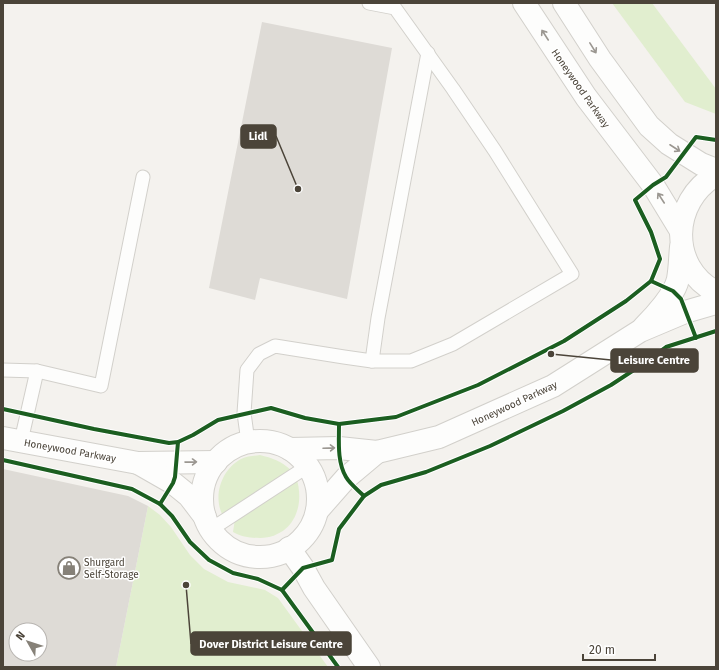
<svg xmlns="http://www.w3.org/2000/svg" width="719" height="670" viewBox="0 0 719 670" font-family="'Fira Sans',sans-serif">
  <rect width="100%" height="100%" fill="#f4f2ee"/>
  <g fill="#e1eecf">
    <path d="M 612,3 L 652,3 L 716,89 L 716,114 L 685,102 Z"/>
    <path d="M 260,455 C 272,458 281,461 291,470 L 222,514 C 213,495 222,469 241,459 C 247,456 253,456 260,455 Z"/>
    <path d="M 296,477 C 306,506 293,537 260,538 C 250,538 242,537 233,532 L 235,519 Z"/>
    <path d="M 148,506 L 160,515 L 171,527 L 190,555 L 204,569 L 228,582 L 265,590 L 278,598 L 328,667 L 116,667 Z"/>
  </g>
  <g fill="#dedbd6" fill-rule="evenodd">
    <path d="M 262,22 L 392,48 L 347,299 L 260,278 L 255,300 L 209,288 Z"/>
    <path d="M 3,469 L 128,496 L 148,506 L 116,667 L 3,667 ZM 16,630 L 40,630 L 40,654 L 16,654 Z"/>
  </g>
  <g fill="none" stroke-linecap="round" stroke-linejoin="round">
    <g stroke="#d2d0cb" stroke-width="15">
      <g id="service">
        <path d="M 372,361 L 378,318 L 428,53"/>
        <path d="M 3,370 L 37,371 L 101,386 L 143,177"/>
        <path d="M 21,441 L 37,371"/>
        <path d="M 248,442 L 244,413 L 247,370 L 259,354 L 275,346 L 344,357 L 372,361 L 411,361 L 453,344 L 572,274 L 495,151 L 453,89 L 395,8 L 369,3"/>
        <path d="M 210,530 L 308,466"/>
      </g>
    </g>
    <g stroke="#d2d0cb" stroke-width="24">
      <path id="minor" d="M 289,548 L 303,568 L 314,588 L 369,667"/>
    </g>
    <g stroke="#d2d0cb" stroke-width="24">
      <g id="tertiary">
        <path d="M 524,3 L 586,97 L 653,185 L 681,231"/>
        <path d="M 564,3 L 600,59 L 649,126 L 669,144 L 701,164 L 716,170"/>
        <path d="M 716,175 C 671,201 668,267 716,292"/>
        <path d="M 644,327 C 655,316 675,294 678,279 C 680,268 680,257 681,247"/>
        <path d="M 3,438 L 138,463 L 216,462"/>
        <circle cx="260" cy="499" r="58"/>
        <path d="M 290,449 L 339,448 L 377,452 L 439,437 L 553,386 L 640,331 L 685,312 L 716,303"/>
        <path d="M 138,463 L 173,483 L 189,496 L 205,517"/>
        <path d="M 317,511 L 346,478 L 377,452"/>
      </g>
    </g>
    <use href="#service" stroke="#fdfdfc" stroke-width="13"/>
    <use href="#minor" stroke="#fdfdfc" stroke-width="22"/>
    <use href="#tertiary" stroke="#fdfdfc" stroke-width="22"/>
    <g stroke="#fff" stroke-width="6">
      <g id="cycleway">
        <path d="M 651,281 L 673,291 L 681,299 L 696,338"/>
        <path d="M 3,409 L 94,429 L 169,443 L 178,442 L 193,435 L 218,420 L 271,408 L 305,418 L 339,424 L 396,417 L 478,385 L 564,341 L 626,301 L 651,281 L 660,259 L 651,232 L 635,200 L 653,185 L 666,177 L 696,137 L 716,140"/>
        <path d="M 339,424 C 339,441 337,462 346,477 C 350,484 358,490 364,496"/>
        <path d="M 3,460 L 132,489 L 160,504 L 172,516 L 190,542 L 209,560 L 233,573 L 258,579 L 282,590 L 338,667"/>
        <path d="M 160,504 L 173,483 L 175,477 L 178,442"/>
        <path d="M 282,590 L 303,568 L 332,560 L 339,529 L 364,496 L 381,485 L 426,472 L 490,446 L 563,411 L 611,385 L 643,364 L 666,347 L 716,331"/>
      </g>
    </g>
    <use href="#cycleway" stroke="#1b5e20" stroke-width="4"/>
  </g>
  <defs><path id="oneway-shaft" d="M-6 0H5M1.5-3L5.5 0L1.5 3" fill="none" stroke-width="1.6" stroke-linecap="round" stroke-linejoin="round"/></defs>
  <g stroke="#9b9791">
    <use href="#oneway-shaft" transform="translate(545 35) rotate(-123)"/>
    <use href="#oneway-shaft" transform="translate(593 48) rotate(58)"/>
    <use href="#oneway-shaft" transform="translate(675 148) rotate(33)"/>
    <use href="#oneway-shaft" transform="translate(661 198) rotate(-123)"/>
    <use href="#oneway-shaft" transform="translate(329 448) rotate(-2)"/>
    <use href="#oneway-shaft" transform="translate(191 462) rotate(-1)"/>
  </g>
  <defs>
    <g id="shop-ring" transform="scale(1.15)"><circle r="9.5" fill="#fff" stroke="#868178" stroke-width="1.5"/><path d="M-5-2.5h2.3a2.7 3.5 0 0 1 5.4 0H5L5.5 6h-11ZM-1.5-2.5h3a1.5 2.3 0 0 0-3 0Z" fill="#868178"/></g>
  </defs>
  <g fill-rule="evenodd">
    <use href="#shop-ring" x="69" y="568"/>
  </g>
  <g text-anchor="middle" stroke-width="3" stroke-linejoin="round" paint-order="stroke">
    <g font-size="10" fill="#4b4439" stroke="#fff">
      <text transform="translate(581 88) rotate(55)" y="4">Honeywood Parkway</text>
      <text transform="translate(514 403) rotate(-25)" y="4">Honeywood Parkway</text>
      <text transform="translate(70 450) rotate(10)" y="4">Honeywood Parkway</text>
    </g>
    <g font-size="10" fill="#4b4439" stroke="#fff" text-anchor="start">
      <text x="84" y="566">Shurgard<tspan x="84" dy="12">Self-Storage</tspan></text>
    </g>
  </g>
  <path fill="none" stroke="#4b4439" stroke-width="1.5" d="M298 189L276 136M551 354L611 360M186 585L191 644"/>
  <g fill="#4b4439" stroke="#fff" stroke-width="1.5">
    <circle cx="298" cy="189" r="4"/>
    <circle cx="551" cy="354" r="4"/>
    <circle cx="186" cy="585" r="4"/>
  </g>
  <g fill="#4b4439" stroke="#4b4439" stroke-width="1.5">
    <rect x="241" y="125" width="35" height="23" rx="4"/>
    <rect x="611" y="349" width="87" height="23" rx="4"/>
    <rect x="191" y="632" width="160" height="23" rx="4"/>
  </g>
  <g font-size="11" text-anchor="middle" font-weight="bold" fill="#fff">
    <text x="258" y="140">Lidl</text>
    <text x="654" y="364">Leisure Centre</text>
    <text x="271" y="648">Dover District Leisure Centre</text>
  </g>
  <rect width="719" height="670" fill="none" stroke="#4b4439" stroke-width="8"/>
  <g transform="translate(28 642) rotate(309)"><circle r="19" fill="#ffffff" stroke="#b7b4b0"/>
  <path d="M0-3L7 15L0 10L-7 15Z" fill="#868178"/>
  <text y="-6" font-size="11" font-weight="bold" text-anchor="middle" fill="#4b4439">N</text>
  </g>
  <path d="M583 654v6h72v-6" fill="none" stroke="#4b4439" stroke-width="2"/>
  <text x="589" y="654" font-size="12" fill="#4b4439" stroke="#ffffff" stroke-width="3" paint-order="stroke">20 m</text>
</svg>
